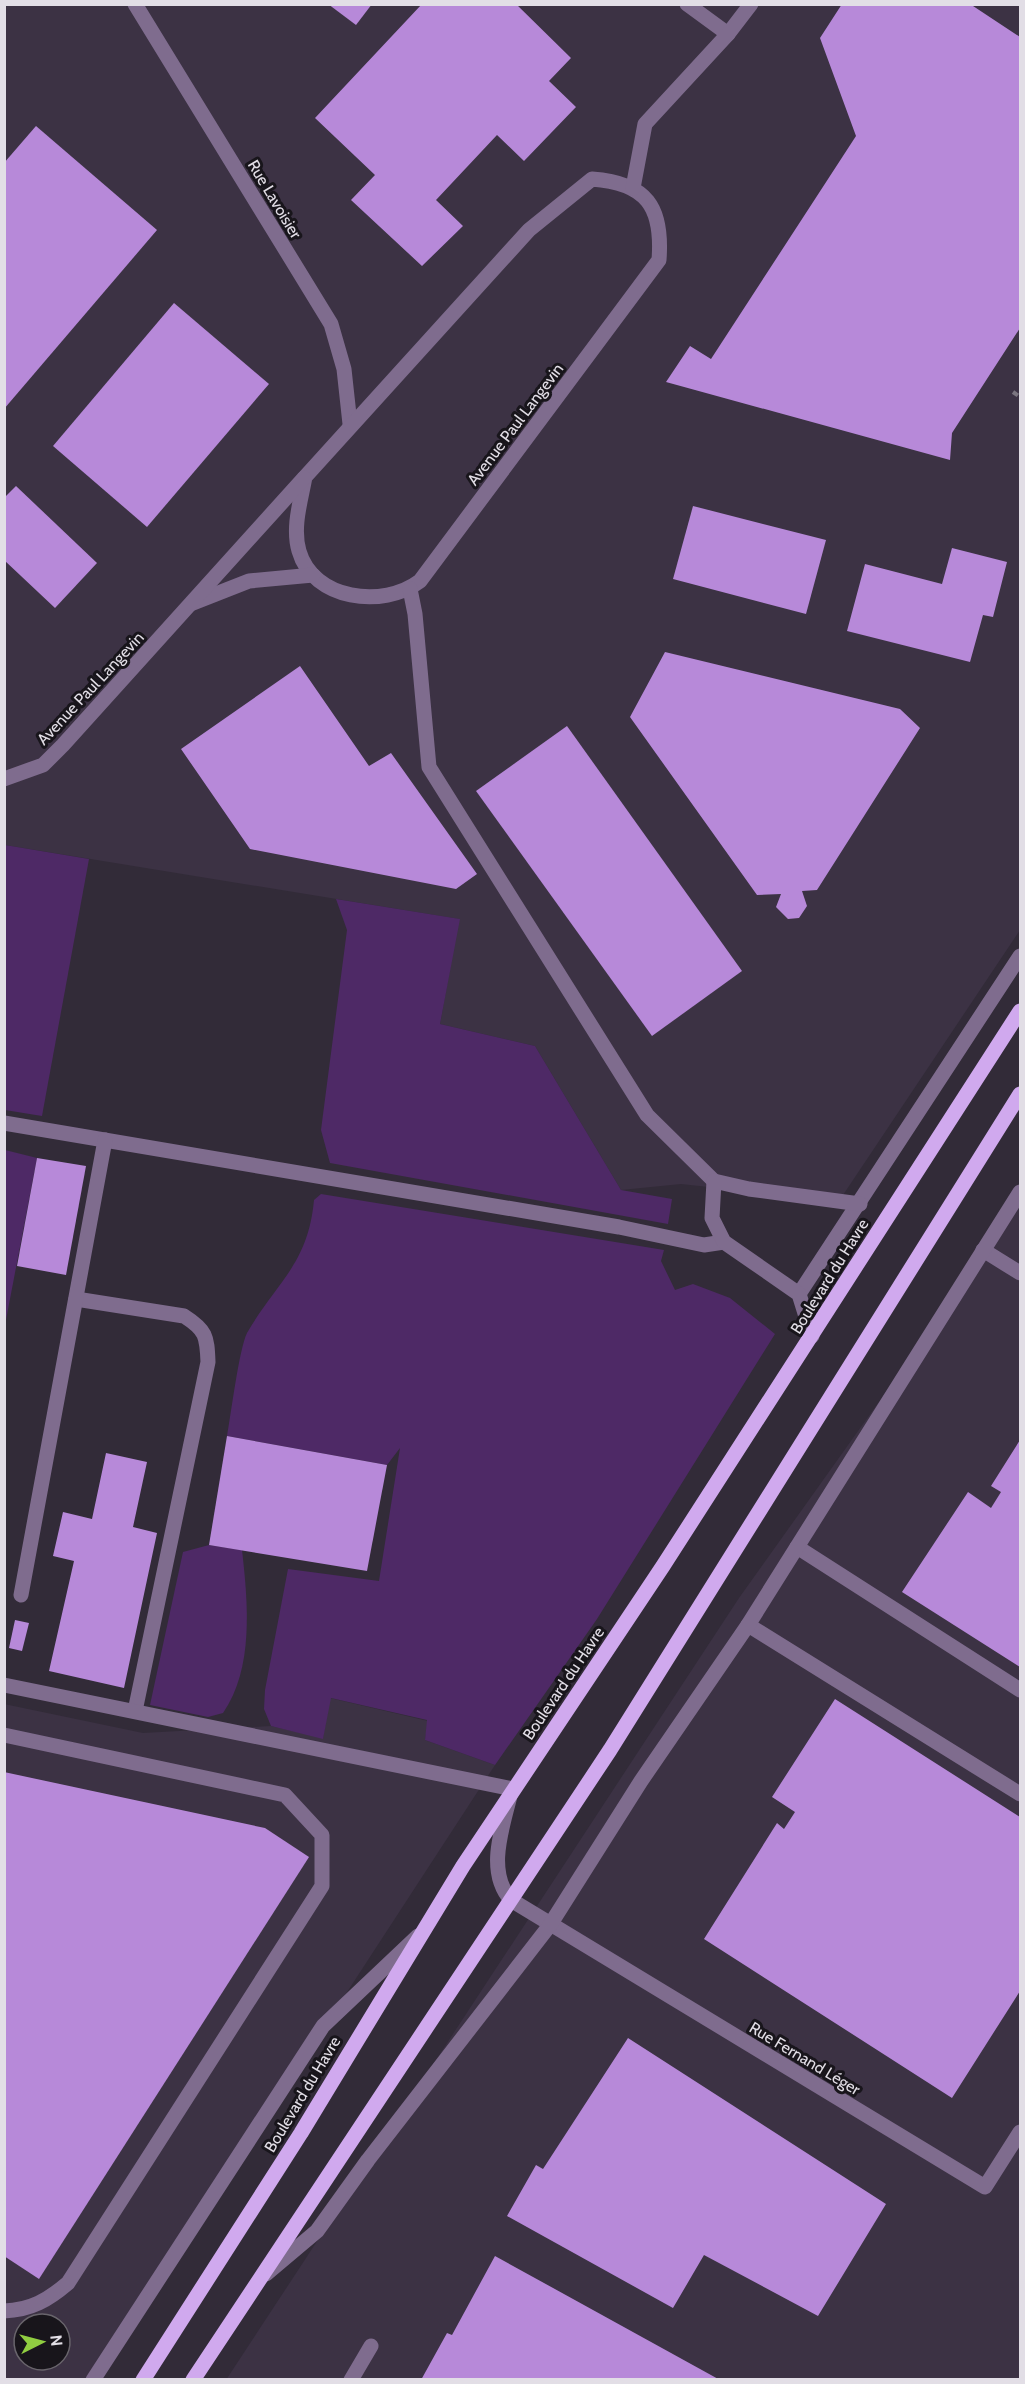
<svg xmlns="http://www.w3.org/2000/svg" width="1025" height="2384" viewBox="0 0 1025 2384" font-family="Cabin,sans-serif">
  <rect width="100%" height="100%" fill="#322b38"/>
  <g fill="#3c3244" fill-rule="evenodd">
    <path d="M 4,5 L 1020,5 L 1020,930 L 839,1201 L 681,1184 L 621,1190 L 535,1046 L 440,1024 L 459,919 L 5,845 Z"/>
    <path d="M 1020,1204 L 1020,2379 L 226,2380 L 739,1598 Z"/>
    <path d="M 330,1698 L 428,1721 L 425,1740 L 495,1765 L 95,2379 L 5,2379 L 4,1704 L 143,1733 L 271,1726 L 323,1738 ZM 24,2324 L 60,2324 L 60,2360 L 24,2360 Z"/>
  </g>
  <g fill="#4e2966">
    <path d="M 5,845 L 89,859 L 42,1116 L 5,1110 Z"/>
    <path d="M 336,899 L 460,919 L 440,1024 L 535,1046 L 621,1190 L 672,1199 L 668,1224 L 330,1163 L 321,1130 L 347,930 Z"/>
    <path d="M 5,1150 L 37,1158 L 5,1325 L 4,1150 Z"/>
    <path d="M 321,1194 L 664,1250 L 661,1261 L 675,1290 L 693,1284 L 730,1298 L 775,1334 L 597,1619 L 495,1765 L 425,1740 L 427,1720 L 331,1698 L 323,1739 L 271,1726 L 264,1709 L 265,1690 L 288,1569 L 379,1581 L 400,1448 L 387,1465 L 227,1436 C 231,1415 239,1349 247,1333 C 277,1281 308,1265 314,1200 Z"/>
    <path d="M 209,1545 L 242,1550 C 248,1603 254,1668 223,1713 L 208,1717 L 150,1705 L 183,1552 Z"/>
  </g>
  <g fill="#b789d9">
    <path d="M 328,4 L 372,4 L 356,25 Z"/>
    <path d="M 422,4 L 516,4 L 571,58 L 549,81 L 576,107 L 524,161 L 497,135 L 436,200 L 463,226 L 422,266 L 351,200 L 375,175 L 315,118 Z"/>
    <path d="M 842,4 L 970,4 L 1020,37 L 1020,328 L 952,433 L 950,460 L 666,382 L 690,346 L 711,359 L 856,136 L 820,38 Z"/>
    <path d="M 36,126 L 157,230 L 4,409 L 4,163 Z"/>
    <path d="M 174,303 L 269,384 L 147,527 L 53,446 Z"/>
    <path d="M 16,486 L 97,563 L 55,608 L 4,560 L 4,498 Z"/>
    <path d="M 693,506 L 826,540 L 806,614 L 673,579 Z"/>
    <path d="M 952,548 L 1007,562 L 993,617 L 983,615 L 970,662 L 847,631 L 865,564 L 942,584 Z"/>
    <path d="M 665,652 L 900,709 L 920,728 L 817,890 L 802,891 L 807,906 L 799,918 L 788,919 L 776,907 L 781,894 L 757,895 L 630,717 Z"/>
    <path d="M 300,666 L 369,766 L 391,753 L 477,874 L 456,889 L 250,849 L 181,749 Z"/>
    <path d="M 567,726 L 742,971 L 652,1036 L 476,791 Z"/>
    <path d="M 37,1158 L 86,1166 L 66,1275 L 17,1266 Z"/>
    <path d="M 227,1436 L 387,1465 L 367,1571 L 209,1545 Z"/>
    <path d="M 1020,1440 L 1020,1667 L 902,1592 L 968,1492 L 991,1508 L 1001,1492 L 991,1486 Z"/>
    <path d="M 106,1453 L 147,1462 L 133,1527 L 157,1533 L 124,1688 L 49,1671 L 74,1561 L 53,1556 L 63,1512 L 92,1519 Z"/>
    <path d="M 15,1620 L 29,1623 L 22,1651 L 9,1648 Z"/>
    <path d="M 835,1699 L 1020,1817 L 1020,1991 L 952,2098 L 704,1939 L 777,1823 L 784,1829 L 795,1812 L 772,1797 Z"/>
    <path d="M 4,1772 L 265,1828 L 309,1857 L 39,2279 L 4,2256 Z"/>
    <path d="M 628,2038 L 886,2204 L 818,2316 L 704,2255 L 673,2308 L 507,2216 L 536,2165 L 543,2169 Z"/>
    <path d="M 495,2256 L 720,2380 L 421,2380 L 447,2333 L 452,2335 Z"/>
  </g>
  <g fill="none" stroke-linecap="round" stroke-linejoin="round">
    <path stroke="#7b7580" stroke-width="4" stroke-dasharray="6 3" stroke-linecap="butt" d="M 1013,392 L 1020,397"/>
    <g stroke="#7f6c8e" stroke-width="15">
      <path d="M 135,4 L 331,324 L 344,369 L 350,424"/>
      <path d="M 687,4 L 728,34"/>
      <path d="M 592,179 C 647,183 663,207 659,260 L 420,581 C 383,609 313,600 299,551 C 292,527 301,500 305,477 L 529,230 Z"/>
      <path d="M 633,188 L 645,124 L 728,34 L 751,4"/>
      <path d="M 410,589 L 415,614 L 429,767 L 647,1115 L 714,1181"/>
      <path d="M 193,603 L 249,581 L 313,575"/>
      <path d="M 4,779 L 43,765 L 63,745 L 304,478"/>
      <path d="M 4,1123 L 619,1227 L 704,1245 L 724,1242"/>
      <path d="M 983,1250 L 1020,1273"/>
      <path d="M 799,1294 L 1020,956"/>
      <path d="M 76,1299 L 184,1316 C 206,1330 207,1336 208,1362 L 135,1711"/>
      <path d="M 812,1336 L 799,1294 L 724,1242 L 712,1218 L 714,1181 L 749,1189 L 860,1204"/>
      <path d="M 797,1547 L 1020,1690"/>
      <path d="M 21,1595 L 105,1140"/>
      <path d="M 748,1625 L 1020,1794"/>
      <path d="M 4,1685 L 513,1789"/>
      <path d="M 4,1735 L 285,1795 L 322,1835 L 322,1886 L 68,2283 C 48,2300 31,2310 4,2311"/>
      <path d="M 510,1796 C 502,1829 486,1872 511,1900 L 985,2187 L 1020,2132"/>
      <path d="M 266,2274 L 317,2231 L 368,2160 L 550,1925 L 641,1781 L 748,1625 L 1020,1192"/>
      <path d="M 93,2380 L 323,2026 L 418,1936"/>
      <path d="M 351,2380 L 371,2346"/>
    </g>
    <g stroke="#d0a9ee" stroke-width="15">
      <path d="M 143,2380 L 301,2133 L 463,1866 L 663,1566 L 1020,1011"/>
      <path d="M 193,2380 L 610,1750 L 1020,1094"/>
    </g>
  </g>
  <g text-anchor="middle" stroke-width="6" stroke-linejoin="round" paint-order="stroke">
    <g font-size="16" fill="#e2dee6" stroke="#18151b">
      <text transform="translate(275 199) rotate(59)" y="6">Rue Lavoisier</text>
      <text transform="translate(515 424) rotate(-53)" y="6">Avenue Paul Langevin</text>
      <text transform="translate(90 688) rotate(-47)" y="6">Avenue Paul Langevin</text>
      <text transform="translate(829 1276) rotate(-58)" y="6">Boulevard du Havre</text>
      <text transform="translate(563 1683) rotate(-56)" y="6">Boulevard du Havre</text>
      <text transform="translate(805 2058) rotate(31)" y="6">Rue Fernand Léger</text>
      <text transform="translate(302 2094) rotate(-59)" y="6">Boulevard du Havre</text>
    </g>
  </g>
  <rect width="1025" height="2384" fill="none" stroke="#e2dee6" stroke-width="12"/>
  <g transform="translate(42 2342) rotate(84)"><circle r="28" fill="#18151b" stroke="#69656c" stroke-width="1.5"/>
  <path d="M0-4.5L10 22L0 15L-10 22Z" fill="#90cd41"/>
  <text y="-9" font-size="16" font-weight="bold" text-anchor="middle" fill="#e2dee6">N</text>
  </g>
</svg>
